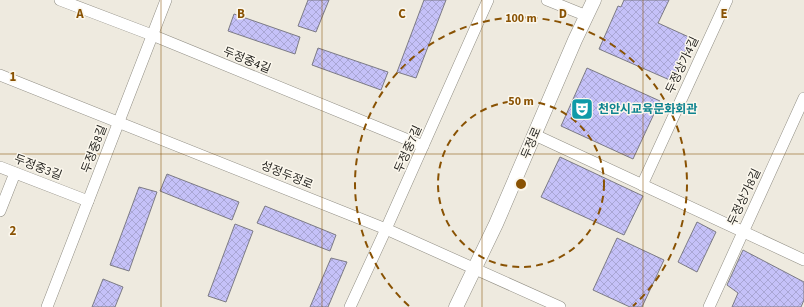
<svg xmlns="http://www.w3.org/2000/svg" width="804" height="307" viewBox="0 0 804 307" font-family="'Source Sans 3','Noto Sans KR',sans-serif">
  <defs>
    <pattern id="building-cross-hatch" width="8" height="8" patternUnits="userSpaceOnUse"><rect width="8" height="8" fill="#c5c1f8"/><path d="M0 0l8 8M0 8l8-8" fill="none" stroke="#a9a6d4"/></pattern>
  </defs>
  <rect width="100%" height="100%" fill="#eeeadf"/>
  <g fill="url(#building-cross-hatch)" stroke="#7c7b85">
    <path d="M 308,0 L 329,0 L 316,32 L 298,26 Z"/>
    <path d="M 424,0 L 446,0 L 416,78 L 397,72 Z"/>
    <path d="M 624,0 L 669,0 L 658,23 L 691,38 L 672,81 L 599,49 L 618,6 L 621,7 Z"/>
    <path d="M 234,14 L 300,37 L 295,54 L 228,31 Z"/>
    <path d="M 318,48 L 388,72 L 381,90 L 312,65 Z"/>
    <path d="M 587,68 L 660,101 L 633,159 L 561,126 Z"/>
    <path d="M 560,157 L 643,196 L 624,235 L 541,197 Z"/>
    <path d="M 167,174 L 239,202 L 232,220 L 160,191 Z"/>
    <path d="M 139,187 L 157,192 L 129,271 L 110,265 Z"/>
    <path d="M 265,206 L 336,235 L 330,251 L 257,223 Z"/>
    <path d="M 697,222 L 716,232 L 697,272 L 678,262 Z"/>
    <path d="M 235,224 L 253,231 L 226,302 L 208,296 Z"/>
    <path d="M 617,238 L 664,260 L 642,307 L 630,307 L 593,290 Z"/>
    <path d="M 743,250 L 804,282 L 804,300 L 801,307 L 732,307 L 738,293 L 727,285 Z"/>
    <path d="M 331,258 L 347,262 L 328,307 L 310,307 Z"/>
    <path d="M 103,279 L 123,287 L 115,307 L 92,307 Z"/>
  </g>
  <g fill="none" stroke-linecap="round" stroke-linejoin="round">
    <g stroke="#918e84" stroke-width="12">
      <g id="minor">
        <path d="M 60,0 L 152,35 L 423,146"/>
        <path d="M 547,0 L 587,16"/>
        <path d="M 0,75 L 386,229 L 560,307"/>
        <path d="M 535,135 L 804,260"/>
        <path d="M 0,167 L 88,201"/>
        <path d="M 642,185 L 727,0"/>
        <path d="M 0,211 L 15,173"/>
        <path d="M 47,307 L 166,0"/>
        <path d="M 350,307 L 386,229 L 488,0"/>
        <path d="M 709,307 L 804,98"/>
      </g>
    </g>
    <g stroke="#918e84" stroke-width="15">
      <path id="tertiary" d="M 456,307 L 496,224 L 575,40 L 594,0"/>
    </g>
    <use href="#minor" stroke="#fff" stroke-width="11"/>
    <use href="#tertiary" stroke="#fff" stroke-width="14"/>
  </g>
  <path fill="none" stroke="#895203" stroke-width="1" stroke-opacity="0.55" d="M 161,0 L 161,307M 322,0 L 322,307M 482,0 L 482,307M 643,0 L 643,307M 0,154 L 804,154"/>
  <g fill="none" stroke="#895203" stroke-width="2" stroke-dasharray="7 5">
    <circle cx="521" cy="184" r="83"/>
    <path d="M409 306A166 166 0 1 1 633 306"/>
  </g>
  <defs>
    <g id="theatre-square" transform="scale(1.15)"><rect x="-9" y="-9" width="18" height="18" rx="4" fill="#0f9aa8" stroke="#fbf7ed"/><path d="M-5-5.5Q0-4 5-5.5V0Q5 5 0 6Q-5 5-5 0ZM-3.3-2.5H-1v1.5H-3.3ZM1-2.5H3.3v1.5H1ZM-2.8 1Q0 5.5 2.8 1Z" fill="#fff"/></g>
  </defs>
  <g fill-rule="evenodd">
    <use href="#theatre-square" x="582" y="109"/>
  </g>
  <g text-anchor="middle" stroke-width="3" stroke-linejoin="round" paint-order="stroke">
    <g font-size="12" fill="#262521" stroke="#fbf7ed">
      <text transform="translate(247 60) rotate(22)" y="4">두정중4길</text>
      <text transform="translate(682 65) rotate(-65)" y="4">두정상가4길</text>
      <text transform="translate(531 143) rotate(-67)" y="4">두정로</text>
      <text transform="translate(94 149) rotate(-69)" y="4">두정중8길</text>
      <text transform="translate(408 149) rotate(-66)" y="4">두정중7길</text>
      <text transform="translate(38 167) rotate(21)" y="4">두정중3길</text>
      <text transform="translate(287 175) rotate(22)" y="4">성정두정로</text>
      <text transform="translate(744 197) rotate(-65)" y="4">두정상가8길</text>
    </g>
    <g font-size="12" font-weight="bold" fill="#0d838f" stroke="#fbf7ed" text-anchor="start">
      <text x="598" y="113">천안시교육문화회관</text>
    </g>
  </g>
  <g font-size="13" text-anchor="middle" font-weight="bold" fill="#895203" stroke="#fbf7ed" stroke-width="3" stroke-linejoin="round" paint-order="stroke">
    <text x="80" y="18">A</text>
    <text x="241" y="18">B</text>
    <text x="402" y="18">C</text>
    <text x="563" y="18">D</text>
    <text x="724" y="18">E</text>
    <text x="13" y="81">1</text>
    <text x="13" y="235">2</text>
  </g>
  <circle cx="521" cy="184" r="6" fill="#895203" stroke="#fbf7ed" stroke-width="2"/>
  <g font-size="12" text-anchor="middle" font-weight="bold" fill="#895203" stroke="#fbf7ed" stroke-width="3" stroke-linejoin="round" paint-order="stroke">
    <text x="521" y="22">100 m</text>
    <text x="521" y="105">50 m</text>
  </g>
</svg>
